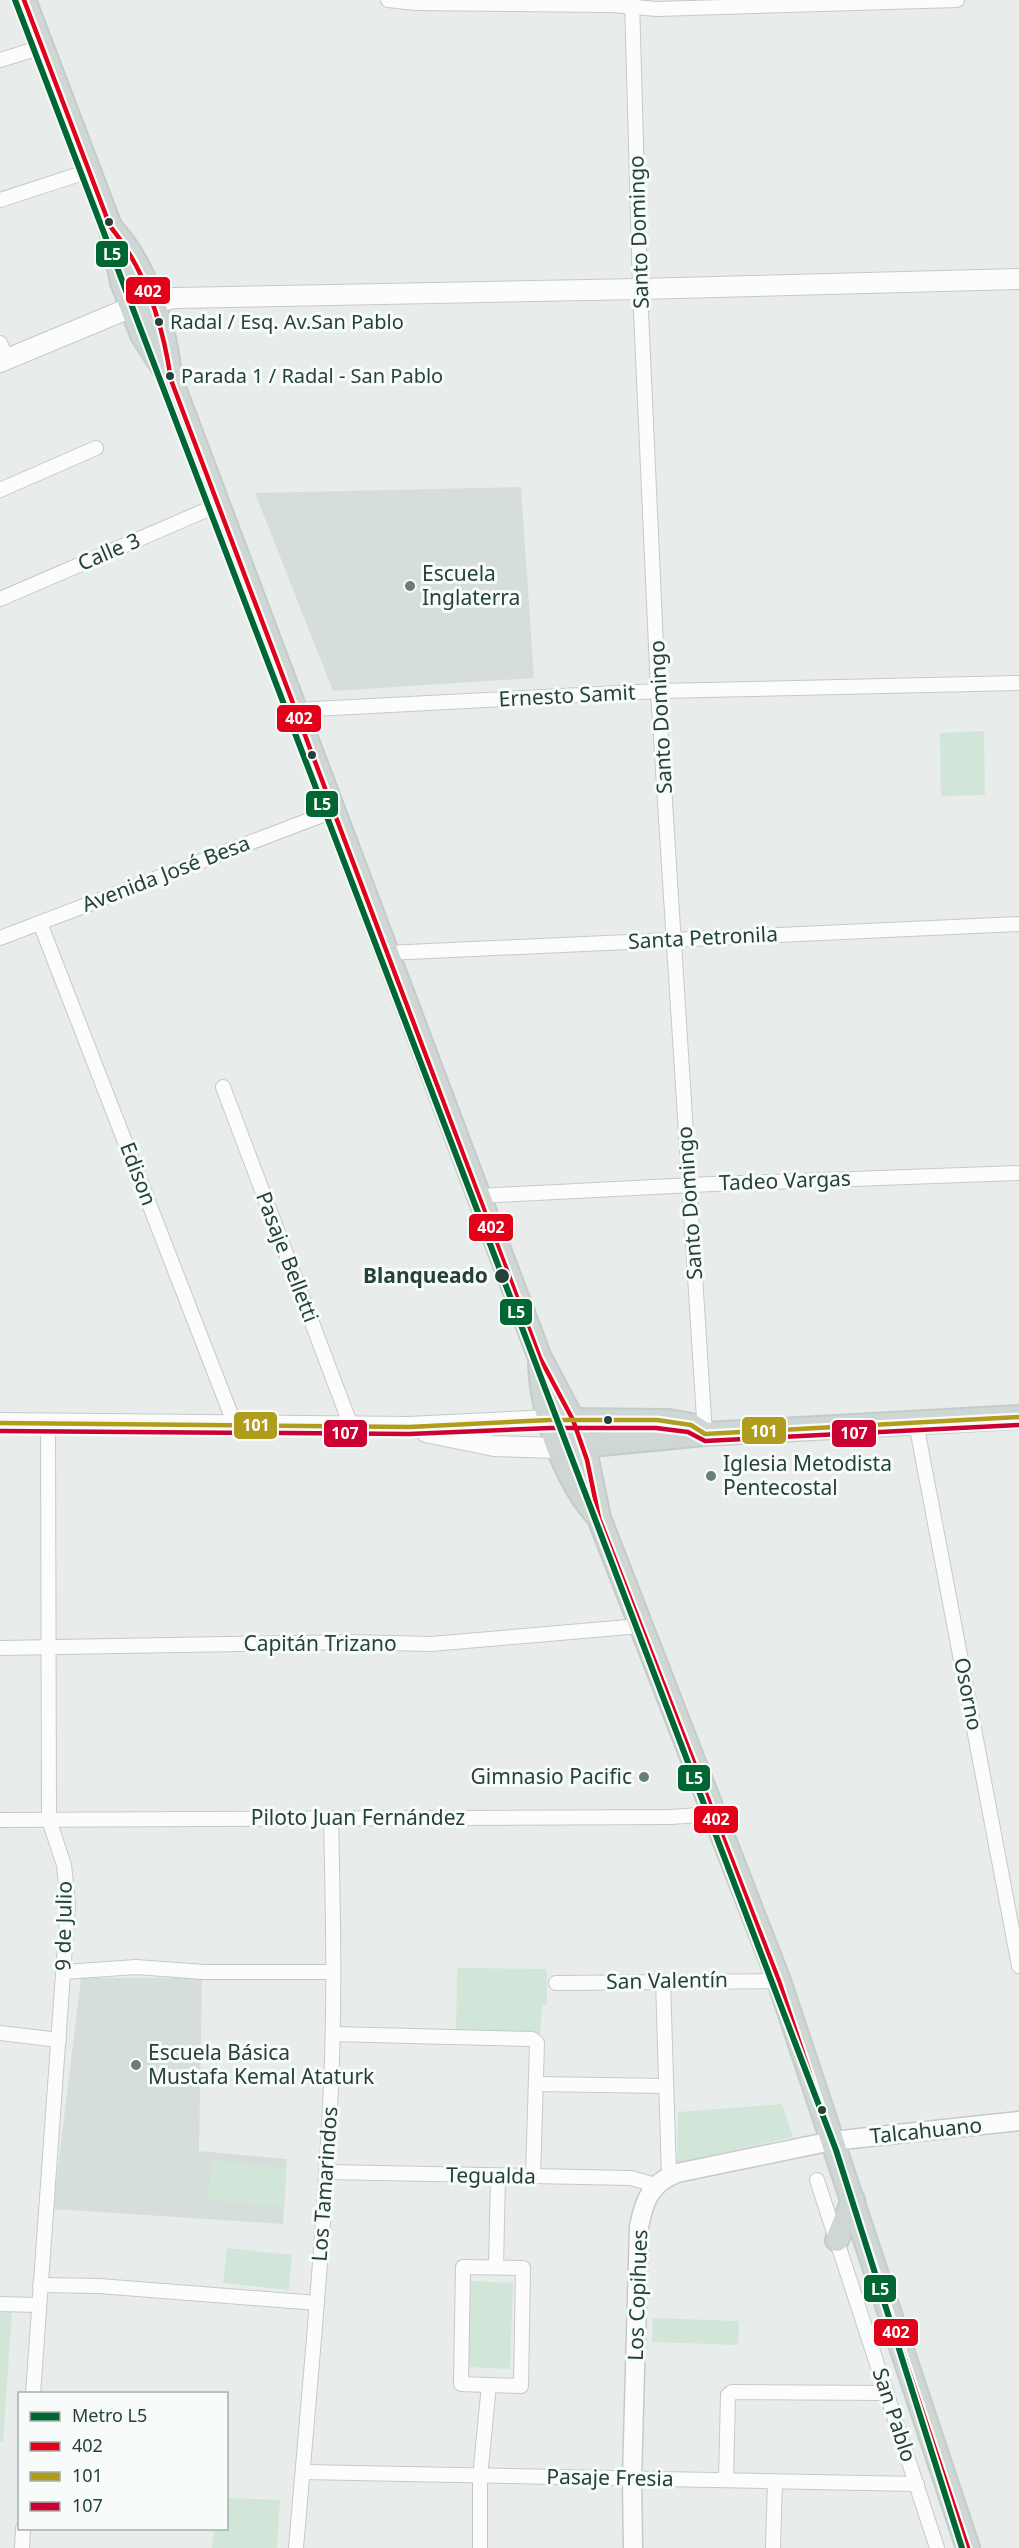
<svg xmlns="http://www.w3.org/2000/svg" width="1019" height="2548" viewBox="0 0 1019 2548" font-family="'Noto Sans',sans-serif">
  <rect width="100%" height="100%" fill="#e8edeb"/>
  <g fill="#d6dedb">
    <path d="M 521,487 L 534,678 L 333,691 L 255,493 Z"/>
    <path d="M 81,1978 L 202,1978 L 199,2151 L 287,2159 L 283,2224 L 53,2209 Z"/>
  </g>
  <g fill="#d1e6d8">
    <path d="M 984,731 L 985,795 L 941,796 L 940,733 Z"/>
    <path d="M 457,1968 L 547,1969 L 547,2005 L 542,2005 L 540,2034 L 456,2032 Z"/>
    <path d="M 782,2104 L 793,2137 L 677,2163 L 678,2112 Z"/>
    <path d="M 212,2160 L 286,2168 L 283,2207 L 208,2200 Z"/>
    <path d="M 227,2248 L 292,2255 L 289,2290 L 223,2283 Z"/>
    <path d="M 470,2281 L 513,2283 L 510,2369 L 467,2367 Z"/>
    <path d="M 0,2310 L 12,2311 L 3,2442 L 0,2442 Z"/>
    <path d="M 653,2318 L 739,2321 L 738,2345 L 652,2342 Z"/>
    <path d="M 227,2498 L 280,2500 L 277,2548 L 212,2548 L 214,2529 L 226,2528 Z"/>
  </g>
  <g fill="none" stroke-linecap="round" stroke-linejoin="round">
    <g stroke="#c5cac8" stroke-width="16">
      <g id="minor">
        <path d="M 388,0 L 416,3 L 612,5 L 657,9 L 957,0"/>
        <path d="M 632,0 L 640,289 L 658,691 L 705,1434"/>
        <path d="M 0,60 L 42,47"/>
        <path d="M 0,200 L 89,171"/>
        <path d="M 0,343 L 7,359"/>
        <path d="M 0,490 L 96,448"/>
        <path d="M 0,599 L 218,505"/>
        <path d="M 295,710 L 658,691 L 1019,683"/>
        <path d="M 40,923 L 235,1425"/>
        <path d="M 0,938 L 333,811"/>
        <path d="M 387,953 L 1019,924"/>
        <path d="M 223,1087 L 351,1426"/>
        <path d="M 478,1196 L 712,1184 L 1019,1173"/>
        <path d="M 916,1423 L 1019,1966"/>
        <path d="M 0,1648 L 351,1642 L 431,1644 L 640,1626"/>
        <path d="M 0,1820 L 670,1817 L 715,1814"/>
        <path d="M 64,1972 L 136,1967 L 204,1972 L 333,1972"/>
        <path d="M 663,1981 L 669,2176"/>
        <path d="M 556,1983 L 779,1981"/>
        <path d="M 0,2033 L 59,2040"/>
        <path d="M 333,2034 L 532,2039 L 537,2043 L 533,2177"/>
        <path d="M 536,2084 L 666,2086"/>
        <path d="M 326,2172 L 631,2178 L 655,2185"/>
        <path d="M 817,2180 L 937,2548"/>
        <path d="M 463,2267 L 523,2268 L 521,2386 L 461,2384 Z"/>
        <path d="M 496,2267 L 498,2176"/>
        <path d="M 40,2285 L 99,2286 L 317,2303"/>
        <path d="M 0,2304 L 38,2305"/>
        <path d="M 33,2394 L 68,1904 L 64,1865 L 49,1820 L 48,1424"/>
        <path d="M 303,2472 L 917,2484"/>
        <path d="M 726,2480 L 728,2395 L 732,2392 L 887,2393"/>
        <path d="M 22,2548 L 23,2528"/>
        <path d="M 296,2548 C 309,2394 324,2240 331,2086 C 335,1997 333,1908 331,1818"/>
        <path d="M 480,2548 L 480,2477 L 489,2385"/>
        <path d="M 773,2548 L 775,2482"/>
      </g>
    </g>
    <g stroke="#c5cac8" stroke-width="21">
      <path id="tertiary" d="M 633,2548 L 632,2478 L 639,2227 C 644,2200 651,2183 677,2173 L 832,2141 L 1019,2121"/>
    </g>
    <g stroke="#c3cbc8" stroke-width="22">
      <g id="secondary">
        <path d="M 0,362 L 132,307 L 175,298 L 640,289 L 1019,279"/>
        <path d="M 0,1423 L 409,1427 L 550,1420"/>
        <path d="M 426,1432 L 494,1446 L 560,1448"/>
      </g>
    </g>
    <g stroke="#c3ccc9" stroke-width="26">
      <g id="primary">
        <path d="M 24,0 L 110,226 L 122,282 L 142,335 L 171,380 L 540,1358 L 573,1420 L 587,1460 L 599,1518 L 779,1981 L 968,2548"/>
        <path d="M 111,228 C 144,262 166,329 170,376"/>
        <path d="M 540,1362 C 541,1410 563,1475 594,1512"/>
        <path d="M 559,1420 L 669,1421 L 691,1425 L 703,1433"/>
        <path d="M 560,1448 L 705,1434 L 1019,1417"/>
        <path d="M 837,2240 L 853,2200"/>
      </g>
    </g>
    <use href="#minor" stroke="#fcfcfc" stroke-width="14"/>
    <use href="#tertiary" stroke="#fcfcfc" stroke-width="18"/>
    <use href="#secondary" stroke="#fcfcfc" stroke-width="20"/>
    <use href="#primary" stroke="#cfd7d5" stroke-width="22"/>
    <g stroke="#f7fbf9" stroke-width="9">
      <path id="bus-1" d="M 24,0 L 110,226 C 146,270 163,324 171,380 L 540,1358 L 573,1420 L 587,1460 L 599,1518 L 779,1981 L 968,2548"/>
    </g>
    <g stroke="#f7fbf9" stroke-width="9">
      <path id="bus-2" d="M 0,1423 L 409,1427 L 550,1420 L 657,1420 L 691,1425 L 705,1434 L 1019,1417"/>
    </g>
    <g stroke="#f7fbf9" stroke-width="9">
      <path id="bus-3" d="M 0,1431 L 409,1434 L 550,1428 L 656,1428 L 688,1432 L 705,1441 L 1019,1425"/>
    </g>
    <use href="#bus-1" stroke="#e2001a" stroke-width="4.5"/>
    <use href="#bus-2" stroke="#b09c1d" stroke-width="4.5"/>
    <use href="#bus-3" stroke="#c03" stroke-width="4.5"/>
    <g stroke="#f7fbf9" stroke-width="10">
      <path id="metro-1" d="M 15,0 L 836,2150 L 962,2548"/>
    </g>
    <use href="#metro-1" stroke="#063" stroke-width="6"/>
  </g>
  <g fill="#24423a" stroke="#f7fbf9" stroke-width="2">
    <circle cx="109" cy="222" r="5"/>
    <circle cx="159" cy="322" r="5"/>
    <circle cx="170" cy="376" r="5"/>
    <circle cx="312" cy="755" r="5"/>
    <circle cx="502" cy="1276" r="8"/>
    <circle cx="608" cy="1420" r="5"/>
    <circle cx="822" cy="2110" r="5"/>
  </g>
  <g fill="#697e78" stroke="#f7fbf9" stroke-width="2">
    <circle cx="410" cy="586" r="6"/>
    <circle cx="711" cy="1476" r="6"/>
    <circle cx="644" cy="1777" r="6"/>
    <circle cx="136" cy="2065" r="6"/>
  </g>
  <g text-anchor="middle" stroke-width="6" stroke-linejoin="round" paint-order="stroke">
    <g font-size="20" fill="#24423a" stroke="#f7fbf9" text-anchor="start">
      <text x="170" y="329">Radal / Esq. Av.San Pablo</text>
      <text x="181" y="383">Parada 1 / Radal - San Pablo</text>
    </g>
    <g font-size="21" fill="#24423a" stroke="#f7fbf9">
      <text transform="translate(639 232) rotate(-92)" y="7">Santo Domingo</text>
      <text transform="translate(109 552) rotate(-23)" y="7">Calle 3</text>
      <text transform="translate(567 696) rotate(-3)" y="7">Ernesto Samit</text>
      <text transform="translate(661 717) rotate(-93)" y="7">Santo Domingo</text>
      <text transform="translate(166 874) rotate(-21)" y="7">Avenida José Besa</text>
      <text transform="translate(703 938) rotate(-3)" y="7">Santa Petronila</text>
      <text transform="translate(138 1174) rotate(69)" y="7">Edison</text>
      <text transform="translate(785 1181) rotate(-2)" y="7">Tadeo Vargas</text>
      <text transform="translate(690 1203) rotate(-94)" y="7">Santo Domingo</text>
      <text transform="translate(287 1257) rotate(69)" y="7">Pasaje Belletti</text>
      <text x="320" y="1651">Capitán Trizano</text>
      <text transform="translate(968 1694) rotate(79)" y="7">Osorno</text>
      <text x="358" y="1825">Piloto Juan Fernández</text>
      <text transform="translate(64 1926) rotate(-89)" y="7">9 de Julio</text>
      <text transform="translate(667 1981) rotate(-1)" y="7">San Valentín</text>
      <text transform="translate(926 2131) rotate(-6)" y="7">Talcahuano</text>
      <text transform="translate(491 2176) rotate(1)" y="7">Tegualda</text>
      <text transform="translate(325 2184) rotate(-86)" y="7">Los Tamarindos</text>
      <text transform="translate(638 2295) rotate(-88)" y="7">Los Copihues</text>
      <text transform="translate(894 2415) rotate(72)" y="7">San Pablo</text>
      <text transform="translate(610 2478) rotate(1)" y="7">Pasaje Fresia</text>
    </g>
    <g font-size="21" fill="#24423a" stroke="#f7fbf9" text-anchor="start">
      <text x="422" y="581">Escuela<tspan x="422" dy="24">Inglaterra</tspan></text>
      <text x="723" y="1471">Iglesia Metodista<tspan x="723" dy="24">Pentecostal</tspan></text>
      <text x="632" y="1784" text-anchor="end">Gimnasio Pacific</text>
      <text x="148" y="2060">Escuela Básica<tspan x="148" dy="24">Mustafa Kemal Ataturk</tspan></text>
    </g>
    <g font-size="21" font-weight="bold" fill="#24423a" stroke="#f7fbf9" text-anchor="end">
      <text x="488" y="1283">Blanqueado</text>
    </g>
  </g>
  <g stroke="#f7fbf9" stroke-width="2">
    <rect x="95" y="240" width="34" height="28" rx="6" fill="#063"/>
    <rect x="125" y="276" width="46" height="29" rx="6" fill="#e2001a"/>
    <rect x="276" y="704" width="46" height="29" rx="6" fill="#e2001a"/>
    <rect x="305" y="790" width="34" height="28" rx="6" fill="#063"/>
    <rect x="468" y="1213" width="46" height="29" rx="6" fill="#e2001a"/>
    <rect x="499" y="1298" width="34" height="28" rx="6" fill="#063"/>
    <rect x="233" y="1411" width="45" height="29" rx="6" fill="#b09c1d"/>
    <rect x="741" y="1416" width="46" height="29" rx="6" fill="#b09c1d"/>
    <rect x="831" y="1419" width="46" height="29" rx="6" fill="#c03"/>
    <rect x="323" y="1419" width="45" height="29" rx="6" fill="#c03"/>
    <rect x="677" y="1764" width="34" height="28" rx="6" fill="#063"/>
    <rect x="693" y="1805" width="46" height="29" rx="6" fill="#e2001a"/>
    <rect x="863" y="2274" width="34" height="29" rx="6" fill="#063"/>
    <rect x="873" y="2318" width="46" height="29" rx="6" fill="#e2001a"/>
  </g>
  <g font-size="16" text-anchor="middle" font-weight="bold" fill="#fff">
    <text x="112" y="260">L5</text>
    <text x="148" y="297">402</text>
    <text x="299" y="724">402</text>
    <text x="322" y="810">L5</text>
    <text x="491" y="1233">402</text>
    <text x="516" y="1318">L5</text>
    <text x="256" y="1431">101</text>
    <text x="764" y="1437">101</text>
    <text x="854" y="1439">107</text>
    <text x="345" y="1439">107</text>
    <text x="694" y="1784">L5</text>
    <text x="716" y="1825">402</text>
    <text x="880" y="2295">L5</text>
    <text x="896" y="2338">402</text>
  </g>
  <rect x="18" y="2392" width="210" height="138" fill="#f7fbf9" stroke="#a3b1ad" stroke-width="1.5"/>
  <rect x="30" y="2412" width="30" height="9" fill="#006633" stroke="#a3b1ad" stroke-width="1.5"/>
  <text x="72" y="2422" font-size="18" fill="#24423a">Metro L5</text>
  <rect x="30" y="2442" width="30" height="9" fill="#e2001a" stroke="#a3b1ad" stroke-width="1.5"/>
  <text x="72" y="2452" font-size="18" fill="#24423a">402</text>
  <rect x="30" y="2472" width="30" height="9" fill="#b09c1d" stroke="#a3b1ad" stroke-width="1.5"/>
  <text x="72" y="2482" font-size="18" fill="#24423a">101</text>
  <rect x="30" y="2502" width="30" height="9" fill="#cc0033" stroke="#a3b1ad" stroke-width="1.5"/>
  <text x="72" y="2512" font-size="18" fill="#24423a">107</text>
</svg>
